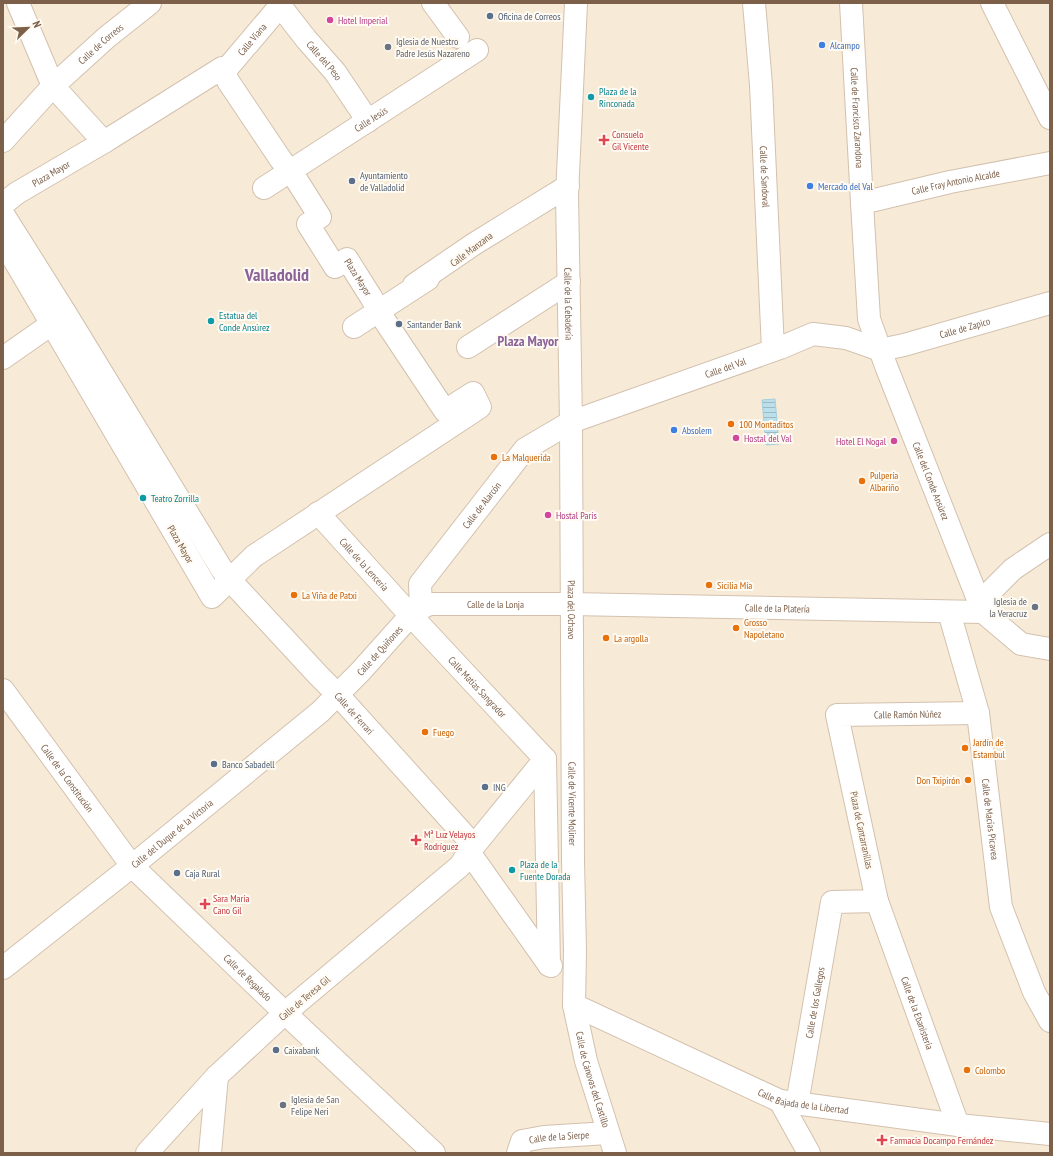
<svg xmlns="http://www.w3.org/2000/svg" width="1053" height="1156" viewBox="0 0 1053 1156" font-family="'PT Sans Narrow',sans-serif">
  <defs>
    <pattern id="water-rules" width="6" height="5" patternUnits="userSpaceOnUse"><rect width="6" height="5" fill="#bce0eb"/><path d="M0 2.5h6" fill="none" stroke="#9eb9c0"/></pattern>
  </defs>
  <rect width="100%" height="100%" fill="#fef8eb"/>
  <rect fill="#f7ebd8" x="3" y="3" width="1047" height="1150"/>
  <path fill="url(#water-rules)" stroke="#a2cfdd" d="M 775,399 L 779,444 L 766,445 L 762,400 Z"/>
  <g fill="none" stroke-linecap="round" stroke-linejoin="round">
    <g stroke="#d3c1ae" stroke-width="24">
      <g id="minor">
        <path d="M 18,3 L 53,86 L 104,142"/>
        <path id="s1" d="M 278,3 L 306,39 L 335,72 L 368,121"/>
        <path d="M 433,3 L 458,37"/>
        <path id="s2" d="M 576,3 L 567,195 L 571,422 L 573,860 L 575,951 L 574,1005 L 586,1061 L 615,1153"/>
        <path id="s3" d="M 754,3 L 761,85 L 773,350"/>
        <path id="s4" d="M 851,3 L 862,203 L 869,319 L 886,366 L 983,612 L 1021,644 L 1050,649"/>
        <path d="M 992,3 L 1050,118"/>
        <path id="s5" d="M 224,72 L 280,6"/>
        <path id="s6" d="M 3,141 L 53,86 L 107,37 L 150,3"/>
        <path id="s7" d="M 264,188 L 477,50"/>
        <path id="s8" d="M 862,203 L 950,182 L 1050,163"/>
        <path id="s9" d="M 3,204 L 17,193 L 104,142 L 222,68 L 228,81 L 281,160 L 296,179 L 320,217 L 308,224 L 335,267 L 347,259 L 371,297 L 385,321 L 445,411 L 473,393 L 480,407 L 254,556 L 212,597 L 3,241"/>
        <path id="s10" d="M 3,214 L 66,314 L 221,568 L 229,579 L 319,676 L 338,695 L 467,838 L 469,852 L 460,866 L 285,1013 L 217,1076 L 147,1153"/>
        <path d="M 414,285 L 474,244 L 568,186"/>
        <path d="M 354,327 L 428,279"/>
        <path d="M 468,347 L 569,282"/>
        <path d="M 3,358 L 63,316"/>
        <path id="s11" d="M 318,513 L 403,607 L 545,759"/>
        <path id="s12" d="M 421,608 L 420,584 L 525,449 L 571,422 L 780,348 L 813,334 L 846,338 L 880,350 L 904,345 L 1050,303"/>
        <path id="s13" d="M 949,612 L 978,713 L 1001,907 L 1034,992 L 1050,1021"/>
        <path d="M 983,612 L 992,590 L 1013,569 L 1050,544"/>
        <path id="s14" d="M 3,690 L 132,866 L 285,1013 L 434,1153"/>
        <path d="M 545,759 L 469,852 L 549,965"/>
        <path d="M 545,759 L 549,965 L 551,966"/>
        <path id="s15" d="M 877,901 L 958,1125"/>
        <path id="s16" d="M 3,968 L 132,866 L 320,712 L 360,672 L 411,615 L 425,606 L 430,604 L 571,604 L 983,612"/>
        <path id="s17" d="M 574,1005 L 780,1101 L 958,1125 L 1050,1134"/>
        <path d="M 780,1101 L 809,1153"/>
        <path id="s18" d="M 797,1104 L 832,902 L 877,901 L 837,715 L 978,713"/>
        <path d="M 210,1153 L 217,1076"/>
        <path id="s19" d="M 518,1153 L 522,1141 L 544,1137 L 608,1133"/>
      </g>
    </g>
    <use href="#minor" stroke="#fff" stroke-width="22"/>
  </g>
  <g fill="#5c6f8a" stroke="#fffbf3" stroke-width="1.5">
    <circle cx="490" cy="16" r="4"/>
    <circle cx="352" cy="181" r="4"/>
    <circle cx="399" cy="324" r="4"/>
    <circle cx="214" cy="764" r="4"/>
    <circle cx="485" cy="787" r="4"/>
    <circle cx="177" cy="873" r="4"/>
    <circle cx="276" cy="1050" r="4"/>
  </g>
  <g fill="#d1479c" stroke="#fffbf3" stroke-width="1.5">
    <circle cx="330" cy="20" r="4"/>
    <circle cx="736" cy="438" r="4"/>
    <circle cx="894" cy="441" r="4"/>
    <circle cx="548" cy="515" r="4"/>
  </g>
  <g fill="#3f7fe0" stroke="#fffbf3" stroke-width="1.5">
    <circle cx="822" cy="45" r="4"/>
    <circle cx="810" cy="186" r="4"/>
    <circle cx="674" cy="430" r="4"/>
  </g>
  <g fill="#6b7280" stroke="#fffbf3" stroke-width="1.5">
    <circle cx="388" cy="47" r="4"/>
    <circle cx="1035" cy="607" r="4"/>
    <circle cx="283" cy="1105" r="4"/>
  </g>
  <g fill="#0f9aa8" stroke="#fffbf3" stroke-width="1.5">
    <circle cx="591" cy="97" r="4"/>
    <circle cx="211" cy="321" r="4"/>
    <circle cx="143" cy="498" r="4"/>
    <circle cx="512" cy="870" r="4"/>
  </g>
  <g fill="#e0444e" stroke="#fffbf3" stroke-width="1.5">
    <path d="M602 134h4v4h4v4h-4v4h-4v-4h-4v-4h4z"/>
    <path d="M414 834h4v4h4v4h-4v4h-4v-4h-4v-4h4z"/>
    <path d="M203 898h4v4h4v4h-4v4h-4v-4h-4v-4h4z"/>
    <path d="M880 1134h4v4h4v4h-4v4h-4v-4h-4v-4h4z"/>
  </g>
  <g fill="#e8710a" stroke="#fffbf3" stroke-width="1.5">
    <circle cx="731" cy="424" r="4"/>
    <circle cx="494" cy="457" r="4"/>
    <circle cx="862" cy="481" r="4"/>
    <circle cx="709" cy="585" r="4"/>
    <circle cx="294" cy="595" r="4"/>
    <circle cx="736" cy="628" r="4"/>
    <circle cx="606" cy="638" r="4"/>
    <circle cx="425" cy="732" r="4"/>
    <circle cx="965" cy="748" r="4"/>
    <circle cx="968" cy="780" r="4"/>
    <circle cx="967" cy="1070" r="4"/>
  </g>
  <g text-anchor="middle" stroke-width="4" stroke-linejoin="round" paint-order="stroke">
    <g font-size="10" fill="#4e5e75" stroke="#fffbf3" text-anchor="start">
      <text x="498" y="20">Oficina de Correos</text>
      <text x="360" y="179">Ayuntamiento<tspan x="360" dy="12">de Valladolid</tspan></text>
      <text x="407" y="328">Santander Bank</text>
      <text x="222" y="768">Banco Sabadell</text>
      <text x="493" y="791">ING</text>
      <text x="185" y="877">Caja Rural</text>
      <text x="284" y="1054">Caixabank</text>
    </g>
    <g font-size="10" fill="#b23c85" stroke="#fffbf3" text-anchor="start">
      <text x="338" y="24">Hotel Imperial</text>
      <text x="744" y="442">Hostal del Val</text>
      <text x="886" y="445" text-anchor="end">Hotel El Nogal</text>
      <text x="556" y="519">Hostal París</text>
    </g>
    <g font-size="10" fill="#7d604a" stroke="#fffbf3">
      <text dy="4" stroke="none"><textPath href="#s5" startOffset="43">Calle Viana</textPath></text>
      <text dy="4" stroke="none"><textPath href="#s6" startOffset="138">Calle de Correos</textPath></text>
      <text dy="4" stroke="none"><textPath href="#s1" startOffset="74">Calle del Peso</textPath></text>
      <text dy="4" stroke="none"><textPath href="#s4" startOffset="115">Calle de Francisco Zarandona</textPath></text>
      <text dy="4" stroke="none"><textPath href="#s7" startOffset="127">Calle Jesús</textPath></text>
      <text dy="4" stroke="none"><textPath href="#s9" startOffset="57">Plaza Mayor</textPath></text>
      <text dy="4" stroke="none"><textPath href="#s3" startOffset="174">Calle de Sandoval</textPath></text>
      <text dy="4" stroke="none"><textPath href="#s8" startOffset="96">Calle Fray Antonio Alcalde</textPath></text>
      <text transform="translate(471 249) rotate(-37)" y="4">Calle Manzana</text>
      <text dy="4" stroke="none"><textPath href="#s9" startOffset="537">Plaza Mayor</textPath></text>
      <text dy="4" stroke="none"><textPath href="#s2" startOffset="301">Calle de la Cebadería</textPath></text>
      <text dy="4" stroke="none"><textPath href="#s12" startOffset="663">Calle de Zapico</textPath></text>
      <text dy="4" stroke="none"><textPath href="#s12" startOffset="412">Calle del Val</textPath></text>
      <text dy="4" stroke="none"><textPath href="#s4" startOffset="490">Calle del Conde Ansúrez</textPath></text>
      <text dy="4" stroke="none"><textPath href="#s12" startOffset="124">Calle de Alarcón</textPath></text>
      <text transform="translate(181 544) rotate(60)" y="4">Plaza Mayor</text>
      <text dy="4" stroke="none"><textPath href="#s11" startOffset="69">Calle de la Lencería</textPath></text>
      <text dy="4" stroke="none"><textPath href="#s16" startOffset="628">Calle de la Lonja</textPath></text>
      <text dy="4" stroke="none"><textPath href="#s16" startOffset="910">Calle de la Platería</textPath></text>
      <text dy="4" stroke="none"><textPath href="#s2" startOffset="607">Plaza del Ochavo</textPath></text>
      <text dy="4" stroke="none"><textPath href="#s16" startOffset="493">Calle de Quiñones</textPath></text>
      <text dy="4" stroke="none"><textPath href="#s11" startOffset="236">Calle Matías Sangrador</textPath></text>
      <text dy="4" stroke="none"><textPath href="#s10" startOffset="613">Calle de Ferrari</textPath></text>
      <text dy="4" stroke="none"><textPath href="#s18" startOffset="511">Calle Ramón Núñez</textPath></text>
      <text dy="4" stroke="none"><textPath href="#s14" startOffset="109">Calle de la Constitución</textPath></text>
      <text dy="4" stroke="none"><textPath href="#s2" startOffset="801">Calle de Vicente Moliner</textPath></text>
      <text dy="4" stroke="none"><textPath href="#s13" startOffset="212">Calle de Macías Picavea</textPath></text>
      <text transform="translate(862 830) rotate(78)" y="4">Plaza de Cantarranillas</text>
      <text dy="4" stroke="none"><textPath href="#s16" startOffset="216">Calle del Duque de la Victoria</textPath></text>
      <text dy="4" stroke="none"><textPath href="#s14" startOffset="379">Calle de Regalado</textPath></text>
      <text transform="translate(304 998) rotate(-40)" y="4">Calle de Teresa Gil</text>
      <text dy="4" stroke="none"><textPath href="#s18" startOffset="103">Calle de los Gallegos</textPath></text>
      <text dy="4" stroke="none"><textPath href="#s15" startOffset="119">Calle de la Ebanistería</textPath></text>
      <text dy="4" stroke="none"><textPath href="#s2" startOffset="1079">Calle de Cánovas del Castillo</textPath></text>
      <text dy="4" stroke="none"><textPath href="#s17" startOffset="250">Calle Bajada de la Libertad</textPath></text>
      <text dy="4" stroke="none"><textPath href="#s19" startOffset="50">Calle de la Sierpe</textPath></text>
    </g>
    <g font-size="10" fill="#5b616d" stroke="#fffbf3" text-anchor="start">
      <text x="396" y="45">Iglesia de Nuestro<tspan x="396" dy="12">Padre Jesús Nazareno</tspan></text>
      <text x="1027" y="605" text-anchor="end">Iglesia de<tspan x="1027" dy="12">la Veracruz</tspan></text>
      <text x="291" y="1103">Iglesia de San<tspan x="291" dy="12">Felipe Neri</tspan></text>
    </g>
    <g font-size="10" fill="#366cbe" stroke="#fffbf3" text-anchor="start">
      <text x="830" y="49">Alcampo</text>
      <text x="818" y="190">Mercado del Val</text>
      <text x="682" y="434">Absolem</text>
    </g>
    <g font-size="10" fill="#0d838f" stroke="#fffbf3" text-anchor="start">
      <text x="599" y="95">Plaza de la<tspan x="599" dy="12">Rinconada</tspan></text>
      <text x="219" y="319">Estatua del<tspan x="219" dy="12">Conde Ansúrez</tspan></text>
      <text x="151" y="502">Teatro Zorrilla</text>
      <text x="520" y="868">Plaza de la<tspan x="520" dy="12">Fuente Dorada</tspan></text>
    </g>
    <g font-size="10" fill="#be3a42" stroke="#fffbf3" text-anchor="start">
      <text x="612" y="138">Consuelo<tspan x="612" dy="12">Gil Vicente</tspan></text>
      <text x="424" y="838">Mª Luz Velayos<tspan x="424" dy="12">Rodríguez</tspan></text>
      <text x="213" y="902">Sara María<tspan x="213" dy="12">Cano Gil</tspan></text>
      <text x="890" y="1144">Farmacia Docampo Fernández</text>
    </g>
    <g font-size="10" fill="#c56008" stroke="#fffbf3" text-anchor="start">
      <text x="739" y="428">100 Montaditos</text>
      <text x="502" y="461">La Malquerida</text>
      <text x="870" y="479">Pulpería<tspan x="870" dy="12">Albariño</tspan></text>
      <text x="717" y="589">Sicilia Mía</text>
      <text x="302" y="599">La Viña de Patxi</text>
      <text x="744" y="626">Grosso<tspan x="744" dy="12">Napoletano</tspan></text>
      <text x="614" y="642">La argolla</text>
      <text x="433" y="736">Fuego</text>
      <text x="973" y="746">Jardín de<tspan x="973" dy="12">Estambul</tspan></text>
      <text x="960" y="784" text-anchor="end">Don Txipirón</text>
      <text x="975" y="1074">Colombo</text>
    </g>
    <g font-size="14" font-weight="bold" fill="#8b6398" stroke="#fffbf3">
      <text x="528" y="346">Plaza Mayor</text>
    </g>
    <g font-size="18" font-weight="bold" fill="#8b6398" stroke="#fffbf3">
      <text x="277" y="281">Valladolid</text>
    </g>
  </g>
  <rect width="1053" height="1156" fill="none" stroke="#7d604a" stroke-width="8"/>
  <g transform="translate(28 28) rotate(67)" stroke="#fffbf3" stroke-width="3" paint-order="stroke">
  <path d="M0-3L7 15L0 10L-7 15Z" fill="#7d604a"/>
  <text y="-6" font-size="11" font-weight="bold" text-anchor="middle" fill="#7d604a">N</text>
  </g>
</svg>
